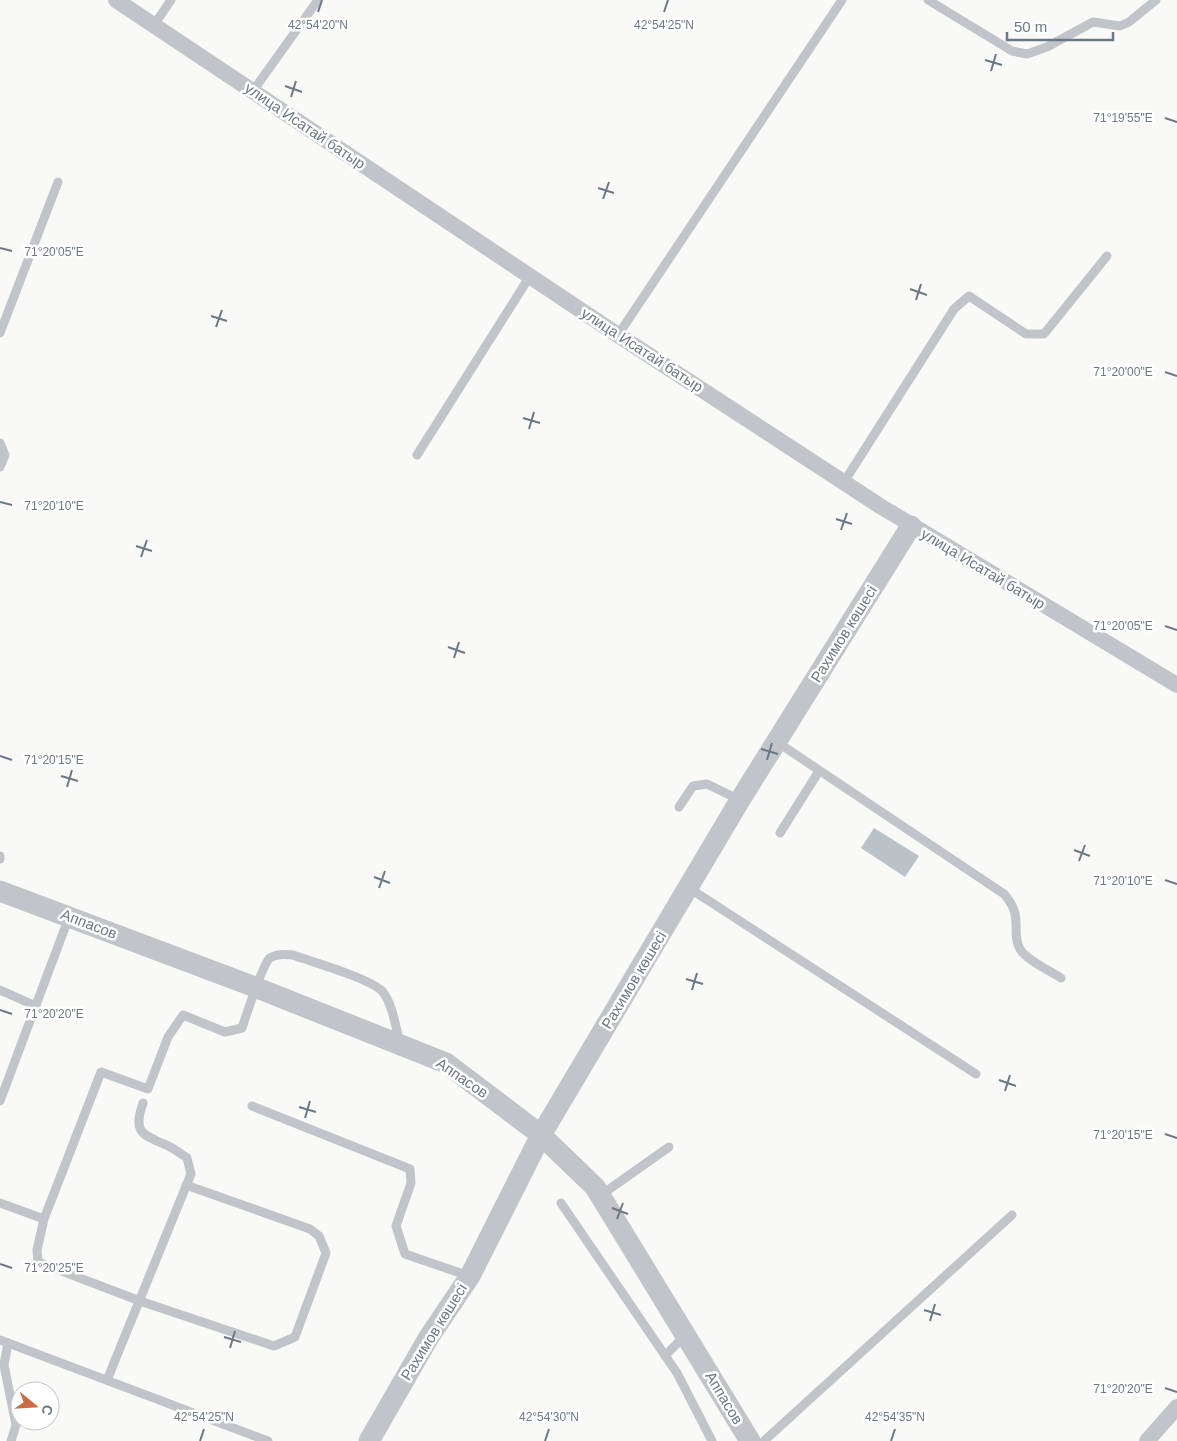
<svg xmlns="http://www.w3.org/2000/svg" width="1177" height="1441" viewBox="0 0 1177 1441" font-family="Helvetica,sans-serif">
  <rect width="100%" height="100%" fill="#f9f9f7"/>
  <path fill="#bac2c7" d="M 874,828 L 919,856 L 905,877 L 861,848 Z"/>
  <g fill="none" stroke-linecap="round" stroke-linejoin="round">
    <g stroke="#c1c4c8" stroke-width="9">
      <path d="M 928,0 L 1012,51 L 1027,54 L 1047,47 L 1093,22 L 1120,26 L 1129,22 L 1156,0"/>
      <path d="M 154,25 L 171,0"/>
      <path d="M 253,91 L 318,0"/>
      <path d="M 0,333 L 58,182"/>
      <path d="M 618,335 L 842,0"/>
      <path d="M 0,443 L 5,455 L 0,467"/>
      <path d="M 417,455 L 530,276"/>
      <path d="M 844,482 L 954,309 L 969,296 L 1026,334 L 1044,334 L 1107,256"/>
      <path d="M 777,742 L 1004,894 C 1025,918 1010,931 1020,949 C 1025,959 1050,971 1061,978"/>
      <path d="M 679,807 L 693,786 L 707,784 L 740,800"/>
      <path d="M 780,833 L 819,771"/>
      <path d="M 0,856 L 0,859"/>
      <path d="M 689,888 L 976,1074"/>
      <path d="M 0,990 L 36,1006"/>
      <path d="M 0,1101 L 69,917"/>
      <path d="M 252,1106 L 410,1169 L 411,1183 L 396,1226 L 405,1254 L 469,1276"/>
      <path d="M 186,1185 L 310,1229 L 319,1236 L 326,1253 L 295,1337 L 274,1346 L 140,1301 L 38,1262 L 37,1250 L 44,1219 L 101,1072 L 148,1089 L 168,1037 L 183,1015 L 225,1032 L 242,1028 C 246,1016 263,963 270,958 C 276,954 285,954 293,955 C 312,962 369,978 382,991 C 393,1004 395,1026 400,1042"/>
      <path d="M 601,1195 L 669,1147"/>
      <path d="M 0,1203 L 44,1219"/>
      <path d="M 561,1203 L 677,1373 L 712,1441"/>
      <path d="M 0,1340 L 268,1441"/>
      <path d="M 8,1343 L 4,1365 L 16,1425 L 11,1441"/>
      <path d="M 665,1356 L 685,1335"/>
      <path d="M 107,1380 L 191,1174 L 187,1158 C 180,1153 172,1147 164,1144 C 139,1134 134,1130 143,1103"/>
      <path d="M 764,1441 L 1012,1215"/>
    </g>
    <g stroke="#c1c4c8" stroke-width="16">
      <path d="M 116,0 L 618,335 L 880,506 L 1177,685"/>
      <path d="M 1147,1441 L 1177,1407"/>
    </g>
    <g stroke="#c1c4c8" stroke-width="21">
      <path d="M 0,891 L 247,984 L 446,1063 L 541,1135 L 595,1187 L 750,1441"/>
      <path d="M 369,1441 L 429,1337 L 470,1276 L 541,1135 L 740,800 L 911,526"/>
    </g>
  </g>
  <path fill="none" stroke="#6c7884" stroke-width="2" d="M 318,12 L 322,0M 664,12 L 668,0M 985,60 L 1002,65M 991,71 L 996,54M 285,86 L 302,92M 291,97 L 296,81M 1165,118 L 1177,122M 598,188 L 614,193M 603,199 L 609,182M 0,248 L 12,251M 910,289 L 927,295M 916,300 L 921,284M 211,316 L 227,321M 216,327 L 222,310M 1165,372 L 1177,376M 523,418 L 540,423M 529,429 L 534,412M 0,502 L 12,505M 836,519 L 852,524M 841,530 L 847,513M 136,546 L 152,551M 141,557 L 147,540M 1165,626 L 1177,630M 448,647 L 465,653M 454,658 L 459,642M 761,749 L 778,754M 0,756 L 12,760M 767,760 L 772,743M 61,776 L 78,781M 67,787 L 72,770M 1074,850 L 1090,856M 1079,861 L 1085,845M 374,877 L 390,883M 1165,880 L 1177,884M 379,888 L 385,871M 686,979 L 703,984M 692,990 L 697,973M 0,1010 L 12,1014M 999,1080 L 1016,1086M 1005,1091 L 1010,1075M 299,1107 L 316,1112M 305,1118 L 310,1101M 1165,1134 L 1177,1138M 612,1208 L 628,1214M 617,1219 L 623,1203M 0,1264 L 12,1268M 924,1310 L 941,1315M 930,1321 L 935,1304M 224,1337 L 241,1342M 230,1348 L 235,1331M 1165,1388 L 1177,1392M 200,1441 L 204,1429M 545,1441 L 549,1429M 891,1441 L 895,1429"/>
  <g text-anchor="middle" stroke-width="5" stroke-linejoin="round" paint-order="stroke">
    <g font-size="15" fill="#6c7884" stroke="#fff">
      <text transform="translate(305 126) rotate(34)" y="5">улица Исатай батыр</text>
      <text transform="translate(642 350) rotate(33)" y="5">улица Исатай батыр</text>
      <text transform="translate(983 569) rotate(31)" y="5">улица Исатай батыр</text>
      <text transform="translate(844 634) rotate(-58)" y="5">Рахимов көшесі</text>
      <text transform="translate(89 924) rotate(21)" y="5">Аппасов</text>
      <text transform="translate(634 980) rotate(-59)" y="5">Рахимов көшесі</text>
      <text transform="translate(462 1078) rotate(34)" y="5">Аппасов</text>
      <text transform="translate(434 1332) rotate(-58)" y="5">Рахимов көшесі</text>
      <text transform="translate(724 1398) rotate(59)" y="5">Аппасов</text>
    </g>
  </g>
  <g font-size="12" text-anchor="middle" fill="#6c7884" stroke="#fff" stroke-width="5" stroke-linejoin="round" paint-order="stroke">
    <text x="318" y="29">42°54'20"N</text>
    <text x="664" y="29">42°54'25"N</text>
    <text x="1123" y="122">71°19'55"E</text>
    <text x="54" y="256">71°20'05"E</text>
    <text x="1123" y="376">71°20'00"E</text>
    <text x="54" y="510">71°20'10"E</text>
    <text x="1123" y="630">71°20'05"E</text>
    <text x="54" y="764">71°20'15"E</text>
    <text x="1123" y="885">71°20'10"E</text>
    <text x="54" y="1018">71°20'20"E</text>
    <text x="1123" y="1139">71°20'15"E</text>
    <text x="54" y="1272">71°20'25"E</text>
    <text x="1123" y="1393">71°20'20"E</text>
    <text x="204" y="1421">42°54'25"N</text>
    <text x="549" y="1421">42°54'30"N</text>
    <text x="895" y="1421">42°54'35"N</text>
  </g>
  <g transform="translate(35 1406) rotate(108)"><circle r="24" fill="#ffffff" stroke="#c4c9ce"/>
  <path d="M0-4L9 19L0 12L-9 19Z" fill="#cd6b43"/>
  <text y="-8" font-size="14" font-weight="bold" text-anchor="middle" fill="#6c7884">С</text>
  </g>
  <path d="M1007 32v8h106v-8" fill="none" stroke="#6c7884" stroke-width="2.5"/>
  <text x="1014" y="32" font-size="15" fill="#6c7884" stroke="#ffffff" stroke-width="4" paint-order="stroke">50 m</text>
</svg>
